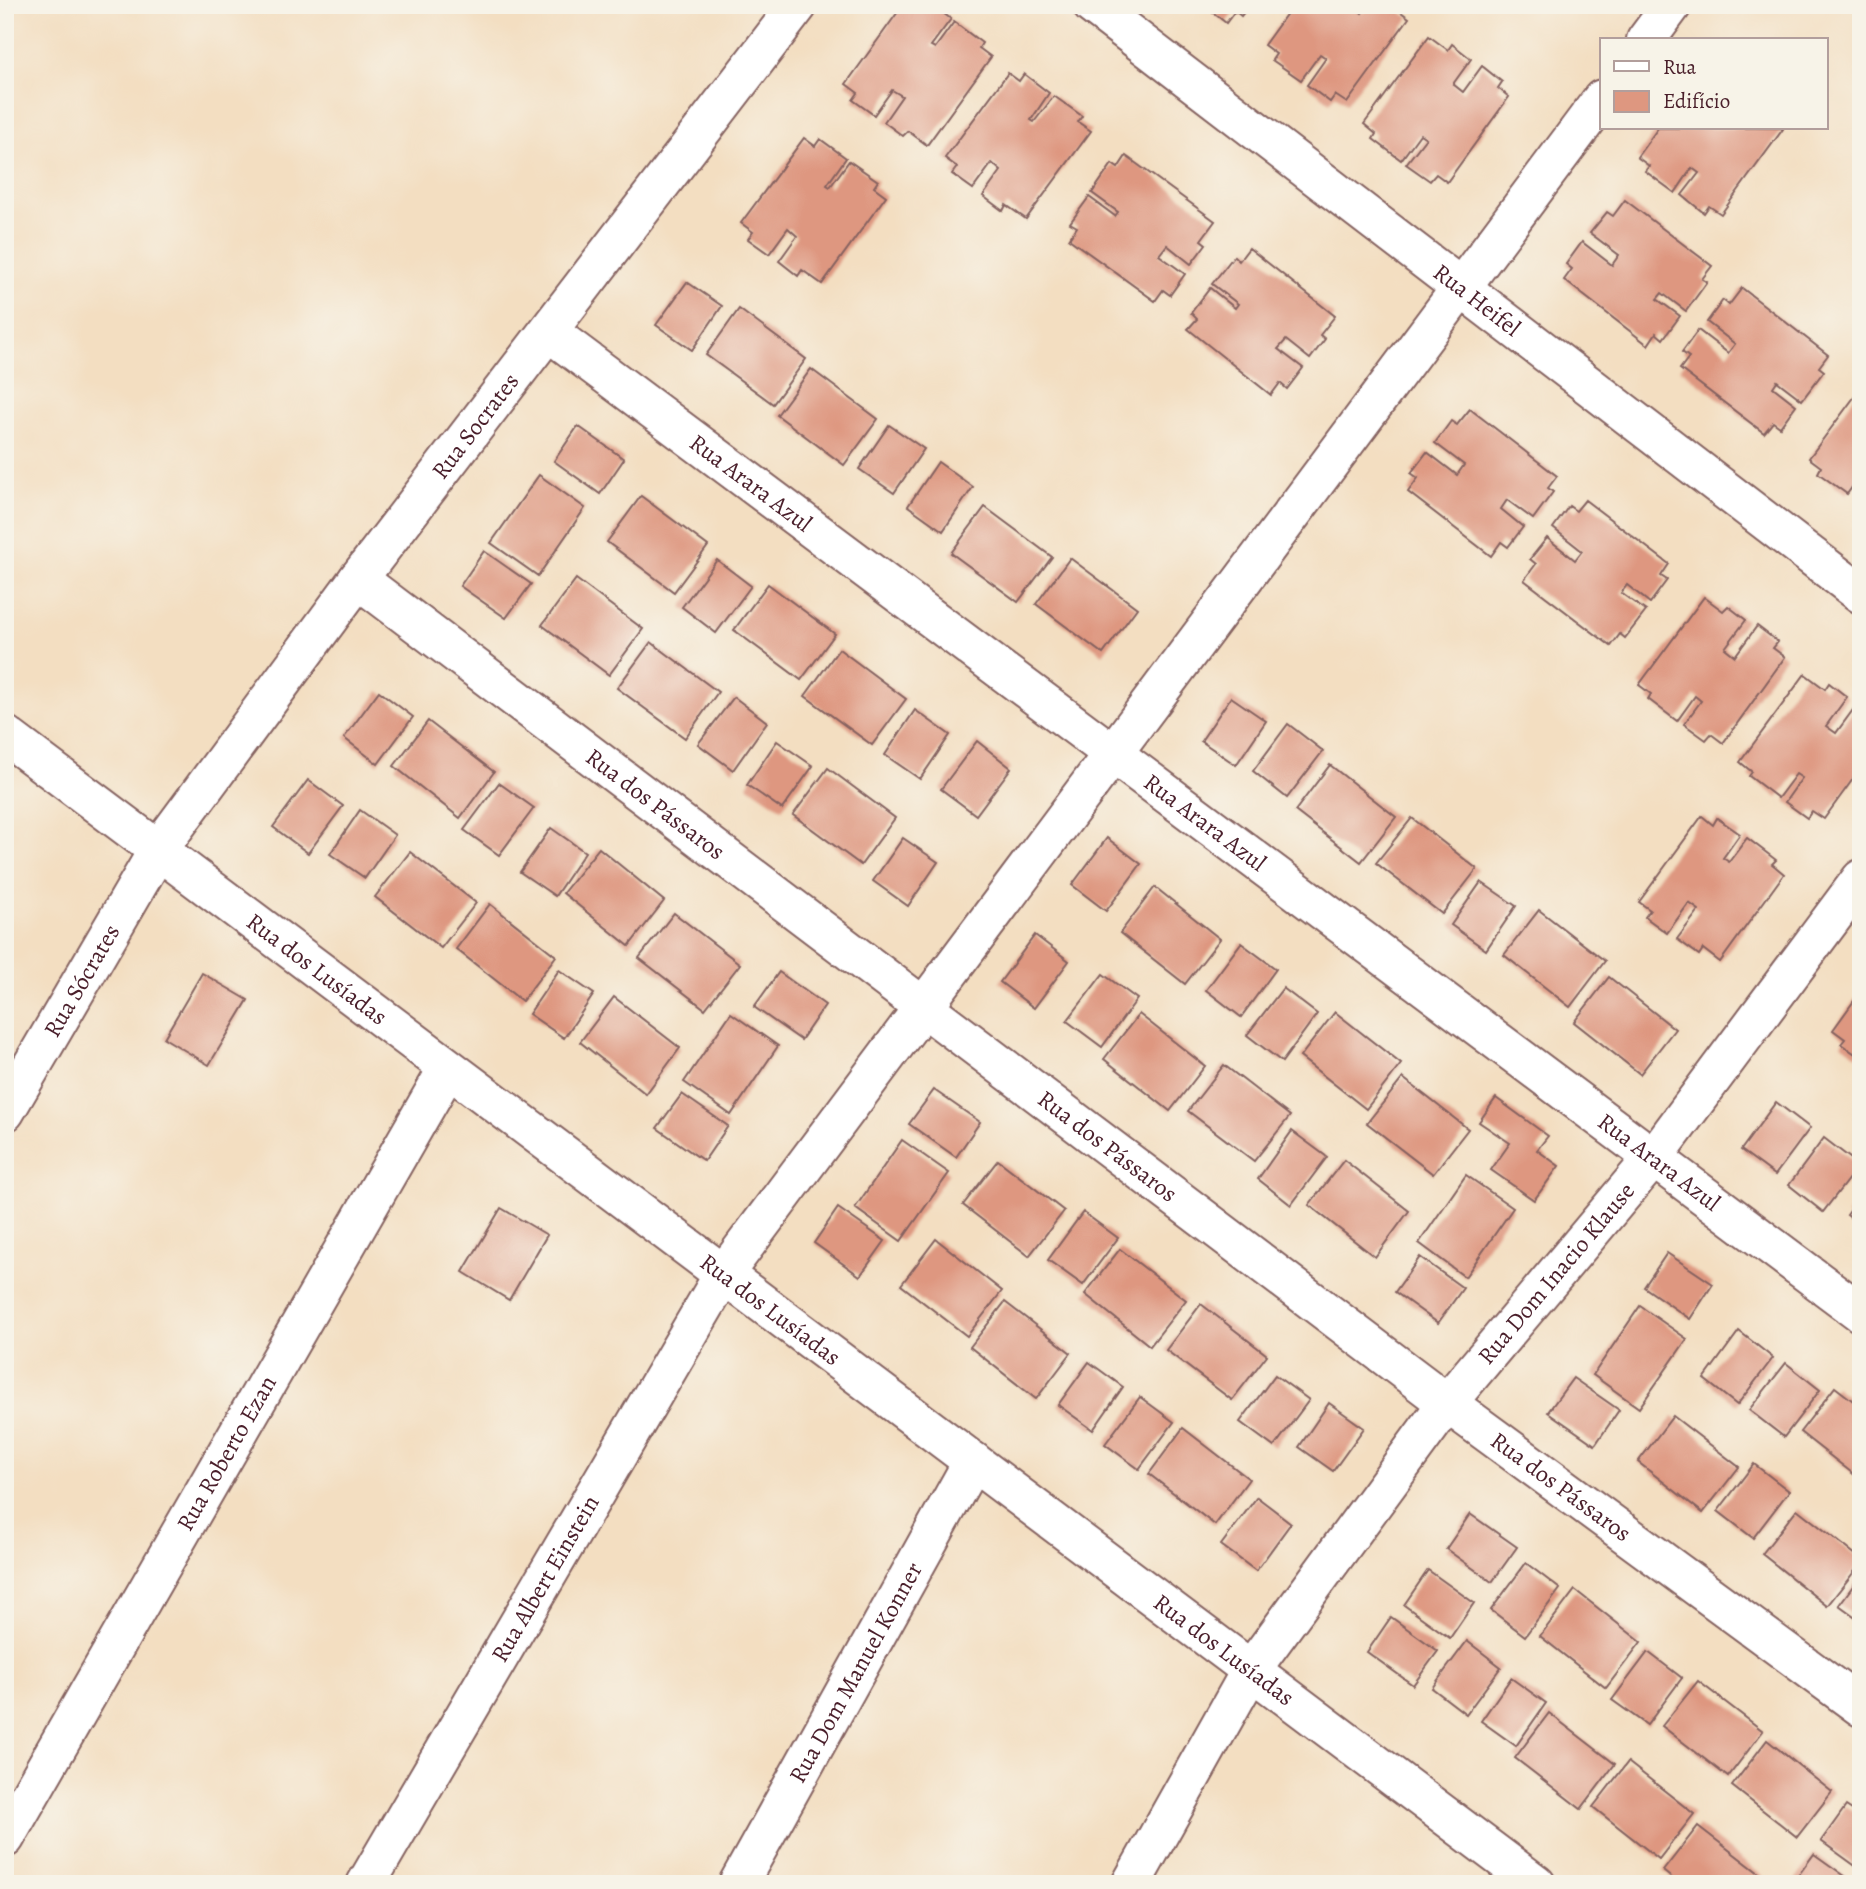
<svg xmlns="http://www.w3.org/2000/svg" width="1866" height="1889" viewBox="0 0 1866 1889" font-family="Alegreya,serif">
  <rect width="100%" height="100%" fill="#f7f3e8"/>
  <filter id="ink" filterUnits="userSpaceOnUse"><feTurbulence type="fractalNoise" baseFrequency=".0143" numOctaves="2"/><feDisplacementMap in="SourceGraphic" scale="14" xChannelSelector="R" yChannelSelector="G"/><feConvolveMatrix kernelMatrix="1 2 1 2 8 2 1 2 1" color-interpolation-filters="sRGB"/></filter>
  <filter id="wash" filterUnits="userSpaceOnUse"><feTurbulence type="fractalNoise" baseFrequency=".00686" numOctaves="4" result="noise"/><feDisplacementMap in="SourceGraphic" scale="28" xChannelSelector="R" yChannelSelector="G"/><feGaussianBlur stdDeviation="1.57" result="paint"/><feColorMatrix in="noise" values="0 0 0 0 0 0 0 0 0 0 0 0 0 0 0 0 0 1.4 0 .05"/><feComposite in="paint" operator="in"/></filter>
  <g filter="url(#wash)">
    <rect width="100%" height="100%" fill="#f3dec1"/>
    <g id="blocks">
      <g fill="#de9780">
        <path d="M 903,5 L 920,7 L 932,5 L 951,19 L 931,46 L 935,48 L 954,22 L 982,43 L 979,48 L 991,57 L 927,145 L 908,131 L 903,136 L 884,122 L 902,96 L 892,90 L 874,115 L 853,100 L 858,93 L 846,84 Z"/>
        <path d="M 1204,5 L 1250,5 L 1241,16 L 1235,11 L 1226,23 Z"/>
        <path d="M 1293,5 L 1353,5 L 1362,13 L 1368,5 L 1400,5 L 1397,9 L 1409,18 L 1347,103 L 1335,95 L 1330,102 L 1307,85 L 1326,58 L 1320,54 L 1301,80 L 1272,60 L 1276,54 L 1264,45 Z"/>
        <path d="M 1429,36 L 1448,50 L 1452,44 L 1471,59 L 1453,84 L 1463,92 L 1482,66 L 1502,82 L 1498,88 L 1509,97 L 1447,182 L 1436,174 L 1430,181 L 1406,164 L 1426,138 L 1420,134 L 1401,160 L 1373,139 L 1376,134 L 1364,124 Z"/>
        <path d="M 1008,73 L 1019,81 L 1024,74 L 1049,93 L 1031,120 L 1034,122 L 1054,96 L 1082,116 L 1078,122 L 1091,131 L 1026,219 L 1006,205 L 1003,211 L 983,196 L 1001,171 L 992,163 L 973,189 L 952,174 L 957,167 L 945,158 Z"/>
        <path d="M 1658,128 L 1781,128 L 1783,129 L 1721,214 L 1709,206 L 1704,213 L 1682,195 L 1699,173 L 1692,168 L 1675,193 L 1645,171 L 1649,166 L 1637,157 Z"/>
        <path d="M 804,138 L 815,146 L 820,139 L 846,158 L 827,185 L 830,187 L 849,161 L 878,181 L 874,187 L 886,196 L 822,284 L 802,270 L 798,276 L 779,261 L 797,236 L 788,228 L 769,254 L 748,239 L 753,232 L 741,223 Z"/>
        <path d="M 1126,156 L 1215,221 L 1201,240 L 1206,244 L 1191,264 L 1167,245 L 1159,255 L 1185,274 L 1170,295 L 1163,290 L 1155,301 L 1069,239 L 1077,227 L 1070,223 L 1089,197 L 1115,216 L 1118,212 L 1092,193 L 1112,164 L 1118,168 Z"/>
        <path d="M 1625,200 L 1712,266 L 1702,279 L 1707,282 L 1686,311 L 1662,293 L 1657,299 L 1680,316 L 1663,339 L 1656,333 L 1648,345 L 1564,280 L 1572,269 L 1566,264 L 1582,242 L 1612,265 L 1619,255 L 1590,233 L 1607,212 L 1613,216 Z"/>
        <path d="M 1249,248 L 1335,316 L 1320,335 L 1325,339 L 1310,359 L 1286,340 L 1278,349 L 1303,368 L 1287,389 L 1280,383 L 1271,395 L 1188,329 L 1197,319 L 1191,313 L 1210,288 L 1235,308 L 1238,304 L 1212,284 L 1234,256 L 1239,261 Z"/>
        <path d="M 687,282 L 722,306 L 692,350 L 656,325 Z"/>
        <path d="M 1742,288 L 1828,355 L 1819,367 L 1824,371 L 1802,400 L 1777,381 L 1773,387 L 1796,405 L 1780,427 L 1773,422 L 1764,433 L 1680,369 L 1689,357 L 1682,352 L 1698,330 L 1728,353 L 1735,344 L 1707,322 L 1723,300 L 1729,305 Z"/>
        <path d="M 739,309 L 806,359 L 773,404 L 706,355 Z"/>
        <path d="M 811,369 L 878,419 L 844,465 L 777,415 Z"/>
        <path d="M 1861,388 L 1861,475 L 1847,494 L 1818,473 L 1821,467 L 1809,458 Z"/>
        <path d="M 1470,409 L 1557,476 L 1548,488 L 1553,492 L 1533,519 L 1507,500 L 1501,509 L 1523,527 L 1508,547 L 1501,542 L 1491,556 L 1408,492 L 1418,478 L 1411,473 L 1427,452 L 1457,475 L 1464,465 L 1435,443 L 1451,421 L 1457,425 Z"/>
        <path d="M 889,425 L 924,449 L 894,493 L 859,469 Z"/>
        <path d="M 578,426 L 624,459 L 600,494 L 554,461 Z"/>
        <path d="M 938,462 L 973,487 L 943,531 L 908,506 Z"/>
        <path d="M 539,475 L 585,508 L 538,576 L 491,543 Z"/>
        <path d="M 641,496 L 708,546 L 674,592 L 607,542 Z"/>
        <path d="M 1585,500 L 1669,564 L 1661,576 L 1667,580 L 1650,603 L 1627,585 L 1621,593 L 1646,611 L 1625,638 L 1620,634 L 1611,646 L 1524,580 L 1536,564 L 1530,559 L 1547,538 L 1575,560 L 1582,551 L 1553,528 L 1569,506 L 1576,511 Z"/>
        <path d="M 985,507 L 1052,557 L 1018,602 L 951,553 Z"/>
        <path d="M 484,551 L 531,584 L 506,618 L 460,586 Z"/>
        <path d="M 1070,558 L 1137,608 L 1103,654 L 1036,604 Z"/>
        <path d="M 717,560 L 751,586 L 716,633 L 682,607 Z"/>
        <path d="M 576,579 L 643,629 L 609,675 L 542,625 Z"/>
        <path d="M 768,584 L 835,634 L 801,680 L 734,630 Z"/>
        <path d="M 1704,597 L 1723,611 L 1728,606 L 1746,620 L 1725,648 L 1735,656 L 1757,626 L 1778,642 L 1773,648 L 1785,657 L 1723,743 L 1711,734 L 1706,740 L 1684,724 L 1701,701 L 1695,696 L 1677,721 L 1648,699 L 1651,694 L 1639,685 Z"/>
        <path d="M 651,642 L 718,692 L 685,738 L 617,688 Z"/>
        <path d="M 839,649 L 906,699 L 872,745 L 805,696 Z"/>
        <path d="M 1805,674 L 1825,689 L 1829,683 L 1847,697 L 1826,726 L 1836,733 L 1858,703 L 1861,705 L 1861,768 L 1824,819 L 1812,811 L 1807,818 L 1785,802 L 1802,778 L 1796,774 L 1778,798 L 1749,776 L 1752,772 L 1740,762 Z"/>
        <path d="M 379,691 L 413,717 L 378,764 L 344,738 Z"/>
        <path d="M 734,697 L 767,722 L 733,770 L 698,744 Z"/>
        <path d="M 1231,697 L 1266,721 L 1236,765 L 1201,741 Z"/>
        <path d="M 915,710 L 950,735 L 920,779 L 885,755 Z"/>
        <path d="M 428,721 L 494,772 L 460,818 L 394,766 Z"/>
        <path d="M 1288,724 L 1323,751 L 1287,798 L 1253,771 Z"/>
        <path d="M 777,741 L 813,766 L 782,809 L 747,785 Z"/>
        <path d="M 977,741 L 1011,768 L 976,815 L 941,789 Z"/>
        <path d="M 1330,765 L 1396,817 L 1361,862 L 1295,811 Z"/>
        <path d="M 828,768 L 895,818 L 861,865 L 793,815 Z"/>
        <path d="M 308,780 L 343,806 L 308,853 L 273,827 Z"/>
        <path d="M 499,783 L 534,808 L 499,855 L 464,830 Z"/>
        <path d="M 360,810 L 395,835 L 365,878 L 330,854 Z"/>
        <path d="M 1702,816 L 1713,825 L 1717,818 L 1740,834 L 1723,858 L 1729,862 L 1747,838 L 1776,860 L 1772,864 L 1784,874 L 1720,962 L 1703,949 L 1699,955 L 1677,939 L 1699,910 L 1689,903 L 1667,933 L 1645,917 L 1650,910 L 1639,902 Z"/>
        <path d="M 1412,818 L 1477,869 L 1442,914 L 1376,863 Z"/>
        <path d="M 551,828 L 585,852 L 555,896 L 520,872 Z"/>
        <path d="M 903,838 L 938,862 L 908,906 L 873,881 Z"/>
        <path d="M 1107,838 L 1141,864 L 1106,911 L 1072,885 Z"/>
        <path d="M 599,848 L 664,901 L 629,946 L 563,893 Z"/>
        <path d="M 410,852 L 476,903 L 441,948 L 375,897 Z"/>
        <path d="M 1481,882 L 1516,906 L 1486,950 L 1451,925 Z"/>
        <path d="M 1155,887 L 1220,939 L 1185,984 L 1120,933 Z"/>
        <path d="M 490,904 L 556,956 L 522,1001 L 456,949 Z"/>
        <path d="M 1539,910 L 1605,961 L 1570,1007 L 1504,955 Z"/>
        <path d="M 674,913 L 740,964 L 705,1009 L 639,958 Z"/>
        <path d="M 1035,935 L 1069,961 L 1034,1008 L 1000,982 Z"/>
        <path d="M 1241,943 L 1276,969 L 1241,1017 L 1206,990 Z"/>
        <path d="M 559,970 L 594,994 L 564,1038 L 529,1014 Z"/>
        <path d="M 779,972 L 825,1005 L 801,1040 L 754,1007 Z"/>
        <path d="M 202,973 L 248,1000 L 209,1065 L 164,1038 Z"/>
        <path d="M 1103,974 L 1137,999 L 1102,1047 L 1067,1021 Z"/>
        <path d="M 1609,977 L 1675,1029 L 1640,1074 L 1574,1022 Z"/>
        <path d="M 1283,988 L 1317,1014 L 1282,1062 L 1247,1035 Z"/>
        <path d="M 1861,991 L 1861,1058 L 1841,1044 L 1845,1039 L 1833,1030 Z"/>
        <path d="M 614,997 L 680,1048 L 646,1094 L 580,1042 Z"/>
        <path d="M 1335,1012 L 1401,1064 L 1366,1109 L 1300,1057 Z"/>
        <path d="M 731,1013 L 778,1046 L 731,1115 L 684,1082 Z"/>
        <path d="M 1139,1014 L 1205,1066 L 1170,1111 L 1104,1059 Z"/>
        <path d="M 1224,1065 L 1290,1116 L 1254,1161 L 1188,1111 Z"/>
        <path d="M 1403,1078 L 1468,1129 L 1433,1174 L 1367,1123 Z"/>
        <path d="M 934,1090 L 980,1122 L 956,1157 L 909,1124 Z"/>
        <path d="M 682,1094 L 728,1126 L 704,1161 L 657,1128 Z"/>
        <path d="M 1496,1098 L 1548,1136 L 1537,1150 L 1559,1166 L 1534,1200 L 1491,1170 L 1510,1143 L 1479,1122 Z"/>
        <path d="M 1776,1102 L 1810,1128 L 1775,1175 L 1741,1150 Z"/>
        <path d="M 1292,1131 L 1327,1157 L 1291,1205 L 1258,1179 Z"/>
        <path d="M 1824,1138 L 1859,1165 L 1823,1212 L 1789,1185 Z"/>
        <path d="M 902,1140 L 949,1173 L 901,1241 L 855,1208 Z"/>
        <path d="M 998,1160 L 1064,1211 L 1029,1256 L 963,1205 Z"/>
        <path d="M 1344,1160 L 1409,1211 L 1375,1257 L 1309,1205 Z"/>
        <path d="M 1466,1175 L 1513,1208 L 1465,1277 L 1419,1243 Z"/>
        <path d="M 1861,1196 L 1861,1226 L 1847,1215 Z"/>
        <path d="M 501,1208 L 547,1235 L 509,1300 L 463,1272 Z"/>
        <path d="M 838,1208 L 885,1241 L 860,1276 L 814,1243 Z"/>
        <path d="M 1083,1212 L 1118,1238 L 1083,1285 L 1048,1260 Z"/>
        <path d="M 936,1239 L 1002,1291 L 967,1336 L 901,1285 Z"/>
        <path d="M 1120,1249 L 1186,1300 L 1150,1346 L 1085,1294 Z"/>
        <path d="M 1667,1253 L 1713,1284 L 1690,1319 L 1644,1287 Z"/>
        <path d="M 1420,1257 L 1463,1288 L 1438,1323 L 1395,1292 Z"/>
        <path d="M 1005,1302 L 1071,1353 L 1036,1399 L 970,1347 Z"/>
        <path d="M 1201,1304 L 1267,1355 L 1232,1400 L 1166,1350 Z"/>
        <path d="M 1640,1306 L 1687,1339 L 1639,1408 L 1593,1375 Z"/>
        <path d="M 1739,1331 L 1773,1358 L 1737,1405 L 1704,1379 Z"/>
        <path d="M 1089,1362 L 1123,1387 L 1093,1430 L 1058,1405 Z"/>
        <path d="M 1786,1363 L 1820,1390 L 1784,1437 L 1749,1410 Z"/>
        <path d="M 1275,1375 L 1309,1400 L 1274,1447 L 1240,1422 Z"/>
        <path d="M 1573,1378 L 1619,1410 L 1595,1445 L 1548,1412 Z"/>
        <path d="M 1835,1387 L 1861,1407 L 1861,1480 L 1800,1432 Z"/>
        <path d="M 1140,1397 L 1174,1422 L 1139,1469 L 1105,1444 Z"/>
        <path d="M 1329,1403 L 1364,1428 L 1333,1471 L 1299,1447 Z"/>
        <path d="M 1673,1416 L 1739,1467 L 1703,1513 L 1638,1462 Z"/>
        <path d="M 1183,1428 L 1249,1479 L 1215,1525 L 1149,1474 Z"/>
        <path d="M 1754,1464 L 1789,1491 L 1753,1538 L 1718,1511 Z"/>
        <path d="M 1257,1497 L 1291,1523 L 1256,1571 L 1221,1545 Z"/>
        <path d="M 1797,1509 L 1861,1559 L 1861,1563 L 1827,1606 L 1762,1554 Z"/>
        <path d="M 1470,1514 L 1517,1547 L 1492,1582 L 1446,1549 Z"/>
        <path d="M 1526,1563 L 1560,1589 L 1525,1636 L 1491,1610 Z"/>
        <path d="M 1428,1570 L 1474,1603 L 1450,1638 L 1404,1605 Z"/>
        <path d="M 1861,1575 L 1861,1621 L 1839,1605 Z"/>
        <path d="M 1575,1590 L 1641,1642 L 1606,1688 L 1540,1636 Z"/>
        <path d="M 1391,1617 L 1438,1651 L 1413,1685 L 1367,1652 Z"/>
        <path d="M 1467,1641 L 1501,1667 L 1466,1714 L 1432,1688 Z"/>
        <path d="M 1648,1652 L 1682,1678 L 1647,1725 L 1612,1700 Z"/>
        <path d="M 1511,1678 L 1546,1703 L 1516,1746 L 1481,1721 Z"/>
        <path d="M 1698,1681 L 1763,1731 L 1728,1777 L 1662,1726 Z"/>
        <path d="M 1549,1713 L 1615,1764 L 1581,1809 L 1515,1758 Z"/>
        <path d="M 1767,1740 L 1832,1792 L 1797,1837 L 1732,1786 Z"/>
        <path d="M 1628,1762 L 1694,1814 L 1659,1859 L 1593,1807 Z"/>
        <path d="M 1846,1806 L 1861,1816 L 1861,1870 L 1821,1841 Z"/>
        <path d="M 1698,1826 L 1764,1877 L 1758,1884 L 1679,1884 L 1663,1871 Z"/>
        <path d="M 1814,1854 L 1856,1884 L 1792,1884 Z"/>
      </g>
    </g>
  </g>
  <g filter="url(#ink)">
    <use href="#blocks" fill-opacity="0" stroke="#856260" stroke-width="2"/>
    <g fill="none" stroke-linecap="round" stroke-linejoin="round">
      <g stroke="#856260" stroke-width="42">
        <g id="minor">
          <path id="s1" d="M 1092,5 L 1861,594"/>
          <path d="M 1646,40 L 1672,5"/>
          <path id="s2" d="M 549,332 L 1861,1313"/>
          <path id="s3" d="M 358,579 L 1447,1403 L 1861,1707"/>
          <path id="s4" d="M 5,735 L 1536,1884"/>
          <path id="s5" d="M 5,1112 L 158,850 L 358,579 L 798,5"/>
          <path id="s6" d="M 5,1838 L 448,1068"/>
          <path id="s7" d="M 366,1884 L 723,1275 L 1602,99"/>
          <path id="s8" d="M 738,1884 L 973,1461"/>
          <path id="s9" d="M 1131,1884 L 1251,1670 L 1447,1403 L 1653,1158 L 1861,879"/>
        </g>
      </g>
      <use href="#minor" stroke="#fff" stroke-width="38"/>
    </g>
  </g>
  <g text-anchor="middle" stroke-width="5" stroke-linejoin="round" paint-order="stroke">
    <g font-size="24" fill="#4a1f2b" stroke="#f7f3e8">
      <text dy="8" stroke="none"><textPath href="#s1" startOffset="485">Rua Heifel</textPath></text>
      <text dy="8" stroke="none"><textPath href="#s5" startOffset="833">Rua Socrates</textPath></text>
      <text dy="8" stroke="none"><textPath href="#s2" startOffset="252">Rua Arara Azul</textPath></text>
      <text dy="8" stroke="none"><textPath href="#s3" startOffset="373">Rua dos Pássaros</textPath></text>
      <text dy="8" stroke="none"><textPath href="#s2" startOffset="819">Rua Arara Azul</textPath></text>
      <text dy="8" stroke="none"><textPath href="#s4" startOffset="390">Rua dos Lusíadas</textPath></text>
      <text dy="8" stroke="none"><textPath href="#s5" startOffset="152">Rua Sócrates</textPath></text>
      <text dy="8" stroke="none"><textPath href="#s3" startOffset="940">Rua dos Pássaros</textPath></text>
      <text dy="8" stroke="none"><textPath href="#s2" startOffset="1386">Rua Arara Azul</textPath></text>
      <text dy="8" stroke="none"><textPath href="#s9" startOffset="746">Rua Dom Inacio Klause</textPath></text>
      <text dy="8" stroke="none"><textPath href="#s4" startOffset="957">Rua dos Lusíadas</textPath></text>
      <text dy="8" stroke="none"><textPath href="#s6" startOffset="444">Rua Roberto Ezan</textPath></text>
      <text dy="8" stroke="none"><textPath href="#s3" startOffset="1507">Rua dos Pássaros</textPath></text>
      <text dy="8" stroke="none"><textPath href="#s7" startOffset="354">Rua Albert Einstein</textPath></text>
      <text dy="8" stroke="none"><textPath href="#s4" startOffset="1524">Rua dos Lusíadas</textPath></text>
      <text dy="8" stroke="none"><textPath href="#s8" startOffset="242">Rua Dom Manuel Konner</textPath></text>
    </g>
  </g>
  <rect width="1866" height="1889" fill="none" stroke="#f7f3e8" stroke-width="28"/>
  <rect x="1600" y="38" width="228" height="91" fill="#f7f3e8" stroke="#b29e9c" stroke-width="2"/>
  <rect x="1614" y="61" width="35" height="10" fill="#ffffff" stroke="#b29e9c" stroke-width="2"/>
  <text x="1663" y="74" font-size="21" fill="#4a1f2b">Rua</text>
  <rect x="1614" y="91" width="35" height="21" fill="#de9780" stroke="#b29e9c" stroke-width="2"/>
  <text x="1663" y="108" font-size="21" fill="#4a1f2b">Edifício</text>
</svg>
